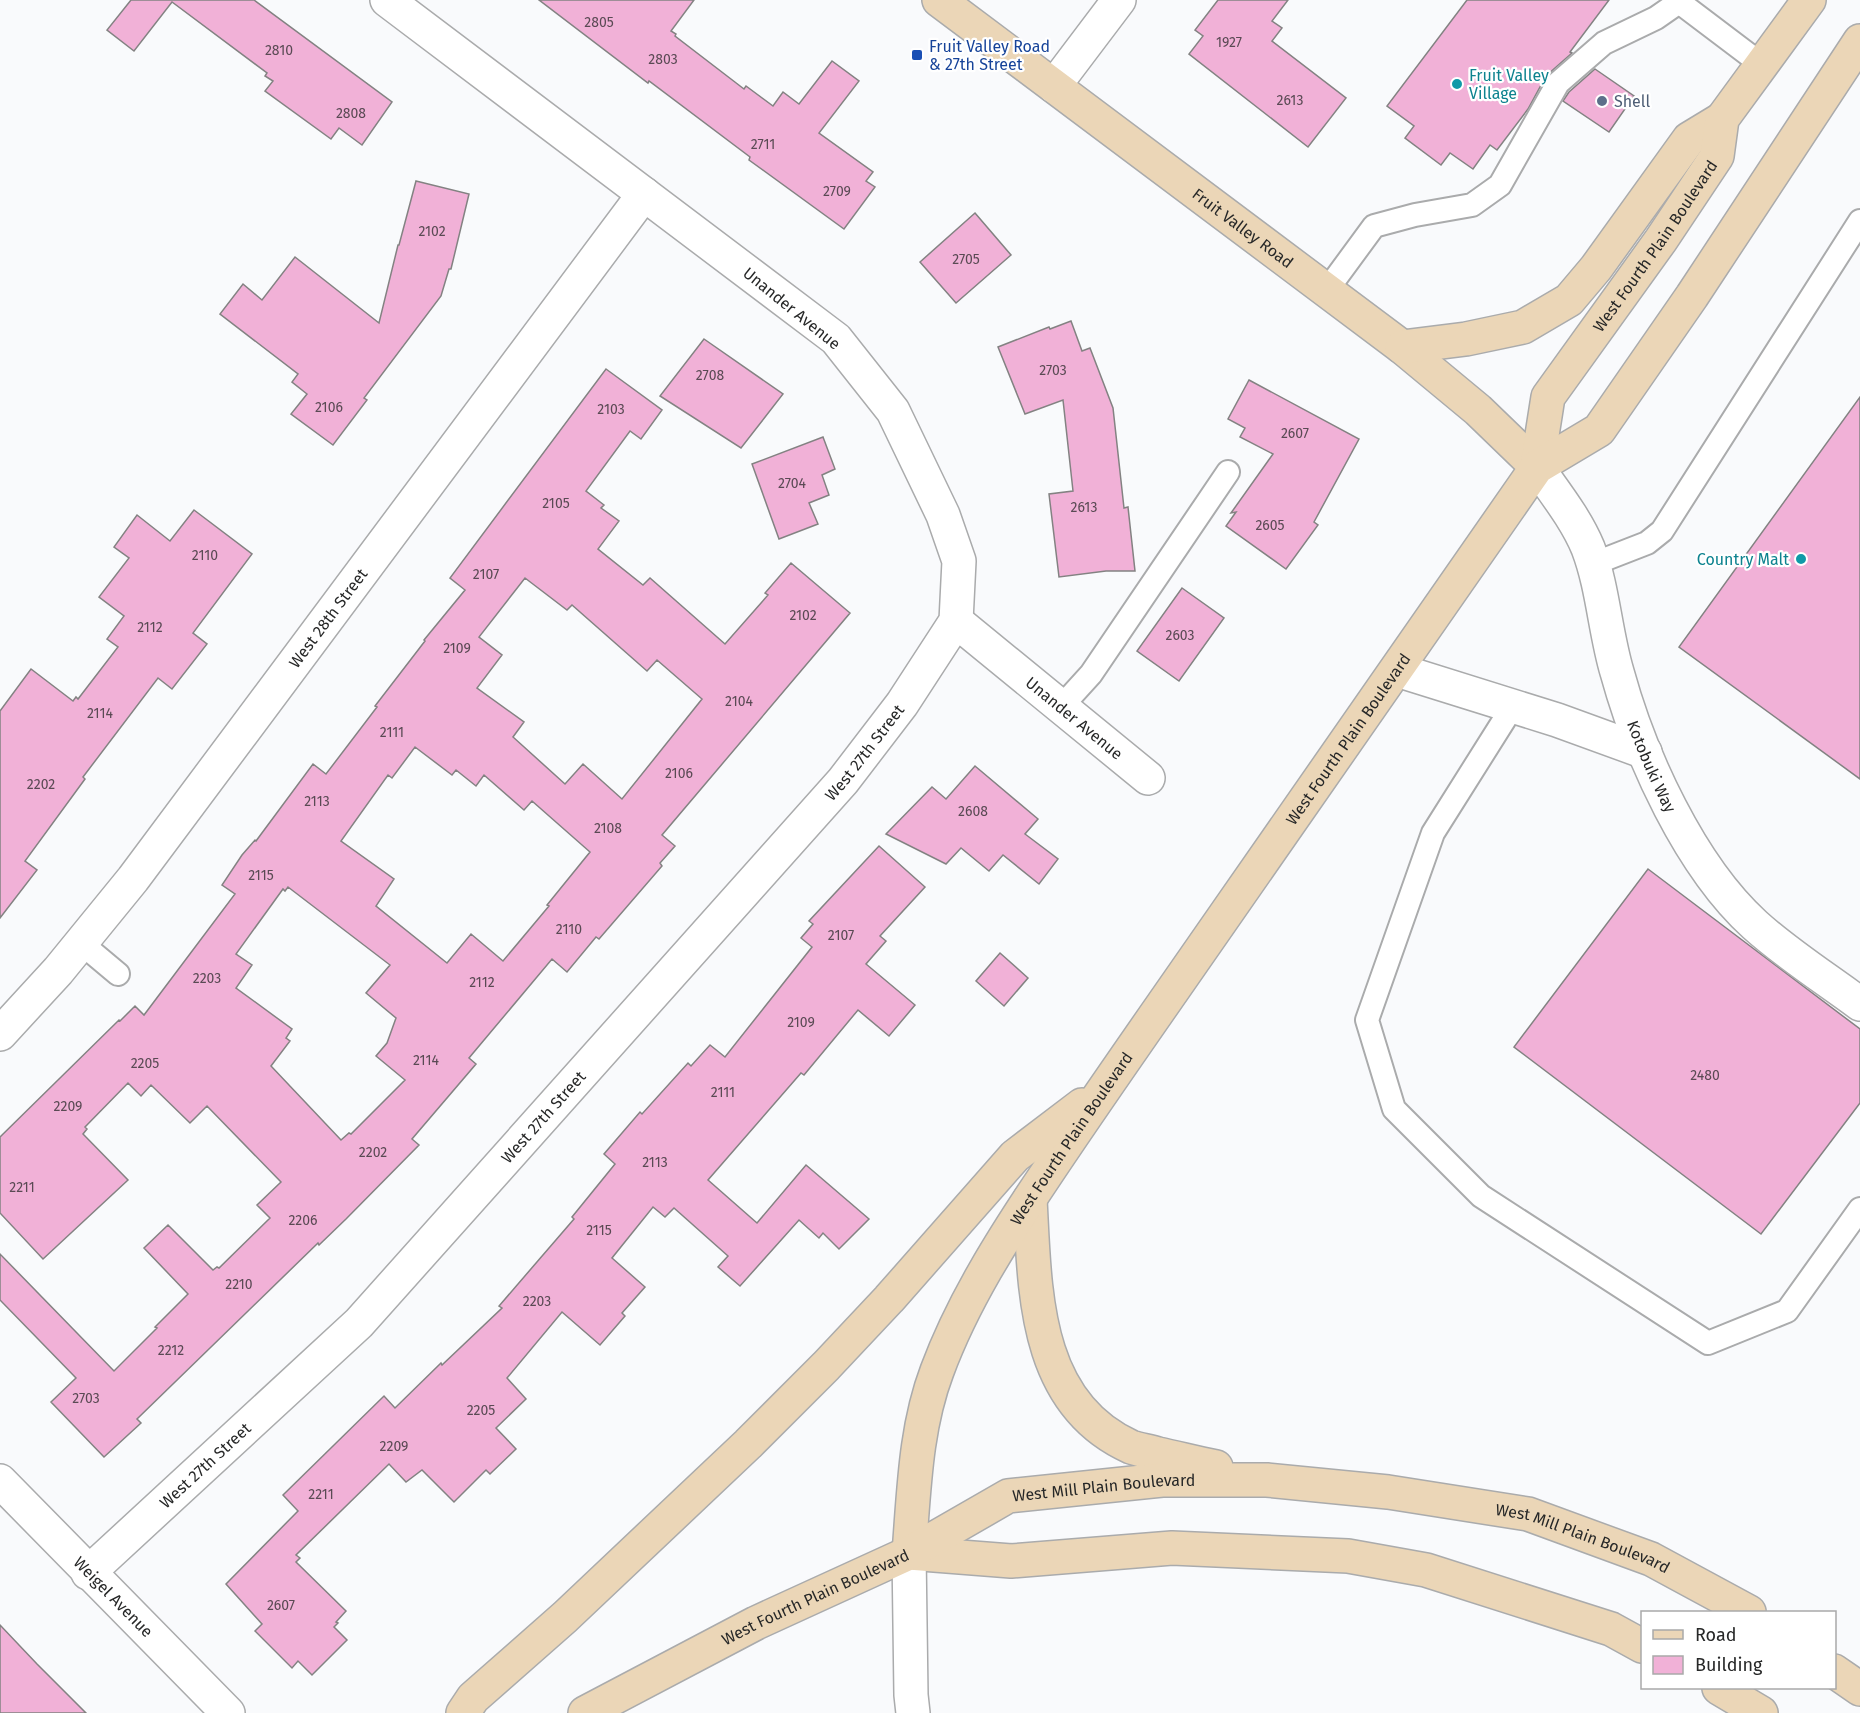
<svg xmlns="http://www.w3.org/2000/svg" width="1860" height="1713" viewBox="0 0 1860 1713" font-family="'Fira Sans',sans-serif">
  <rect width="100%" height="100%" fill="#f9fafc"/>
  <g fill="#f1b1d7" stroke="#838282" stroke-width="1.5" fill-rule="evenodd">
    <path d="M 131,0 L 254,0 L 392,102 L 362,145 L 339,128 L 331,139 L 265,91 L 273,81 L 265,76 L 267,73 L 172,2 L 134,51 L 107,30 Z"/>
    <path d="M 539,0 L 694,0 L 671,31 L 676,34 L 675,36 L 744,89 L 746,86 L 773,106 L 783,92 L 799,104 L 832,61 L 859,81 L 819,133 L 873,172 L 866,181 L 875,187 L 844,229 L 749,160 L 750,157 L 649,81 L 648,83 Z"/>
    <path d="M 1218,0 L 1288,0 L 1272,21 L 1282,28 L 1272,41 L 1346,98 L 1308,147 L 1189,54 L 1203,36 L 1195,30 Z"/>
    <path d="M 1467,0 L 1609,0 L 1570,52 L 1572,53 L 1546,76 L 1528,109 L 1497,150 L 1490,145 L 1473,169 L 1450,153 L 1441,165 L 1405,138 L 1414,126 L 1387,106 Z"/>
    <path d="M 1595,69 L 1634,96 L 1609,132 L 1563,101 L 1569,92 Z"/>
    <path d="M 416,181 L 469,194 L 451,269 L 449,269 L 441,296 L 364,398 L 367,400 L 333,445 L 291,414 L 307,394 L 292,382 L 298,374 L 220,314 L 243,284 L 262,300 L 295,257 L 379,323 L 398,245 L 399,245 Z"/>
    <path d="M 975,213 L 1011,255 L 956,303 L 920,262 Z"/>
    <path d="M 1071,321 L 1082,351 L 1090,348 L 1113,408 L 1124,508 L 1128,507 L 1135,571 L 1106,571 L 1059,577 L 1049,494 L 1073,491 L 1063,400 L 1025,414 L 998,347 L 1049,327 L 1050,329 Z"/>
    <path d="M 704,339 L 783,394 L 741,448 L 660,396 Z"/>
    <path d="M 606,369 L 662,410 L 641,439 L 630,431 L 586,491 L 604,505 L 601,508 L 619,521 L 598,549 L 643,585 L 650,578 L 725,644 L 768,595 L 765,593 L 791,563 L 850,613 L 662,835 L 675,846 L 660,863 L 662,866 L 599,939 L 596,937 L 567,972 L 552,959 L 469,1058 L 476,1064 L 412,1139 L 419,1145 L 346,1219 L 319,1245 L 318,1243 L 137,1419 L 141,1423 L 104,1457 L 51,1402 L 76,1378 L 0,1300 L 0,1254 L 114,1371 L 157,1328 L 155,1327 L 188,1294 L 144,1248 L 168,1225 L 213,1270 L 217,1267 L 219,1268 L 270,1218 L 257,1205 L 281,1182 L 207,1106 L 190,1123 L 151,1085 L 141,1096 L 128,1083 L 85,1127 L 87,1129 L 83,1134 L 128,1180 L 43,1259 L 0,1213 L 0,1137 L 119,1020 L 120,1021 L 135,1006 L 144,1015 L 235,894 L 222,885 L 242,855 L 255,840 L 256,841 L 313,764 L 326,774 L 377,707 L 375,706 L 425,641 L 424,640 L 465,590 L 450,578 ZM 525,578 L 567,610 L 572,605 L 647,671 L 657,660 L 702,699 L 622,799 L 583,764 L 565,784 L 513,737 L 524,722 L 477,688 L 502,655 L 479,637 ZM 415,747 L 452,775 L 456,770 L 476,786 L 484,775 L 524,810 L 532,801 L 590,852 L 547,905 L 549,906 L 503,961 L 471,934 L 447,963 L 376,906 L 394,879 L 341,841 L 388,775 L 392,778 ZM 288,887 L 390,965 L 366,993 L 396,1018 L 387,1043 L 376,1056 L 405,1080 L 351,1134 L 349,1133 L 341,1140 L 271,1066 L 290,1041 L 286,1038 L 292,1029 L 236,988 L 252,965 L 236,954 L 283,889 L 285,891 Z"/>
    <path d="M 1249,380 L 1359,439 L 1314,522 L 1318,525 L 1286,569 L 1226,526 L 1236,512 L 1231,513 L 1273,454 L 1240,437 L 1245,428 L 1228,419 Z"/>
    <path d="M 1860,397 L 1860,779 L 1679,647 Z"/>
    <path d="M 823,437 L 835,469 L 822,475 L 829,495 L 809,503 L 818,524 L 779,539 L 752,464 Z"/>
    <path d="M 194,510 L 252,554 L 193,633 L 207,644 L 172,689 L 158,678 L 83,777 L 85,779 L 25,861 L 37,870 L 0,918 L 0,711 L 31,669 L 73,701 L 76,697 L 78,699 L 118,647 L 107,639 L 124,616 L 99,597 L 129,558 L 114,547 L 137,515 L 170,541 Z"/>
    <path d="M 1182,588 L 1224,618 L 1179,681 L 1137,651 Z"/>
    <path d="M 975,766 L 1038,819 L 1025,834 L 1058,859 L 1039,884 L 1003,855 L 989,871 L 961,848 L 946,864 L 886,834 L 932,787 L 946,799 Z"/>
    <path d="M 879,846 L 925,887 L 880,936 L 886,941 L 866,964 L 915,1005 L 889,1036 L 858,1010 L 804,1075 L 801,1073 L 708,1180 L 757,1223 L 806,1165 L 869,1219 L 839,1249 L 823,1233 L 819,1238 L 799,1220 L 740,1286 L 718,1267 L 728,1256 L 674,1208 L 665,1217 L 653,1207 L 612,1258 L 645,1287 L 622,1313 L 625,1316 L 600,1345 L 562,1312 L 507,1378 L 526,1399 L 496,1428 L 516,1449 L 490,1474 L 486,1470 L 454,1502 L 422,1470 L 406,1482 L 389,1464 L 296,1555 L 300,1558 L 296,1562 L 346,1611 L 336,1622 L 338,1623 L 334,1627 L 347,1640 L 312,1675 L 298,1661 L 292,1668 L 255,1631 L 262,1624 L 226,1584 L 298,1511 L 283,1495 L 384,1396 L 395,1408 L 441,1363 L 442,1365 L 502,1308 L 499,1306 L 574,1219 L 572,1217 L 615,1164 L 604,1154 L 640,1112 L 642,1114 L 688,1063 L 691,1066 L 710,1045 L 725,1057 L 812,947 L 801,938 L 813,924 L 809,921 Z"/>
    <path d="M 1648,869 L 1860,1029 L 1860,1103 L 1761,1234 L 1514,1047 Z"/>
    <path d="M 1000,953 L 1028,978 L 1004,1006 L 976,981 Z"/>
    <path d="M 0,1625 L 37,1664 L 86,1713 L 0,1713 Z"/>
  </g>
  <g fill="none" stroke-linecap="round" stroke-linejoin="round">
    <g stroke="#aaabac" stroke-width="26">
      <g id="lane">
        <path d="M 1327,290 L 1374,226 L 1415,215 L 1472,205 L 1500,185 L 1558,83 L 1604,43 L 1656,18 L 1679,2 L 1761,64"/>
        <path d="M 1593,564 L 1647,543 L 1662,531 L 1860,221"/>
        <path d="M 1513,706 L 1433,833 L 1367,1020 L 1394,1109 L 1481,1196 L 1708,1343 L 1787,1311 L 1860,1209"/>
        <path d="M 1061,707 L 1091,674 L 1228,472"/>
        <path d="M 81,943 L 118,974"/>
      </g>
    </g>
    <g stroke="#aaabac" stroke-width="36">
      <g id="street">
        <path d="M 1054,86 L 1119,0"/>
        <path id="s1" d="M 1537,467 C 1555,493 1576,519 1588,548 C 1603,587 1605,632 1617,672 C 1640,756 1690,866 1755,925 C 1787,954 1825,978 1860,1004"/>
        <path id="s2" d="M 956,621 L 1148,778"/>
        <path d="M 1397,670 L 1557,720 L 1645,752"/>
        <path id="s3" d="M 0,1034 L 58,971 L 133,879 L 644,194"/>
        <path id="s4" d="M 0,1481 L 228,1713"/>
        <path d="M 909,1553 L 911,1695 L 913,1713"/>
        <path id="s5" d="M 88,1573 L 359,1323 L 843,781 L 902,704 L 956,621 L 959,561 L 943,515 L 893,411 L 836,339 L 387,0"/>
      </g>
    </g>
    <g stroke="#aaabac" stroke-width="36">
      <g id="secondary">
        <path id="s6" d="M 939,0 L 1402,347 L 1478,410 L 1537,467"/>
        <path d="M 1402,347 L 1466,339 L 1523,327 L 1569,300 L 1596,268 L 1689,139 L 1722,119"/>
        <path id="s7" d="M 1537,467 L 1548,397 L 1661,240 L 1717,156 L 1722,119 L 1809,0"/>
        <path d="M 1030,1199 C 1035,1290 1033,1403 1131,1447 C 1139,1450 1149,1451 1158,1454 C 1177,1458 1196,1463 1216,1467"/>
        <path id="s8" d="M 909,1553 C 914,1492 915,1429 937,1371 C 963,1301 1004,1237 1045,1176 C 1083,1119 1122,1063 1161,1007 C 1286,827 1412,648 1537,467 L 1599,430 L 1692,296 L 1860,41"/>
        <path d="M 909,1553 L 1011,1561 L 1172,1548 L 1348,1556 L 1426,1570 L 1611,1629 L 1642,1646"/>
        <path d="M 1834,1671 L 1860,1689"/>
        <path d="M 1719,1688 L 1761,1713"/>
        <path d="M 463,1713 L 473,1698 L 565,1617 L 748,1444 L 826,1366 L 889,1299 L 1015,1156 L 1082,1105"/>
        <path id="s9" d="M 585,1713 L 756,1623 L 909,1553 L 1008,1496 L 1162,1480 L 1267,1480 L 1388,1492 L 1528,1514 L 1651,1559 L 1749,1612"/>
      </g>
    </g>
    <use href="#lane" stroke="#fff" stroke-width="22"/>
    <use href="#street" stroke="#fff" stroke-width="33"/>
    <use href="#secondary" stroke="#ebd6b7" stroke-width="33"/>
  </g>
  <rect fill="#1a4fb4" stroke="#fff" stroke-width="2" x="911" y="49" width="12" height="12" rx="3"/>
  <g fill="#0f9aa8" stroke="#fff" stroke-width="2">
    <circle cx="1457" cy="84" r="6"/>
    <circle cx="1801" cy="559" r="6"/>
  </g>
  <circle fill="#5c6f8a" stroke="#fff" stroke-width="2" cx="1602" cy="101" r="6"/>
  <g text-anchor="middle" stroke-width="4.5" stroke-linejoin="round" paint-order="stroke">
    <g font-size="14" fill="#5a4a54">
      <text x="599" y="27">2805</text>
      <text x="1229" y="47">1927</text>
      <text x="279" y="55">2810</text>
      <text x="663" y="64">2803</text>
      <text x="1290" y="105">2613</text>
      <text x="351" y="118">2808</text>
      <text x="763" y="149">2711</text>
      <text x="837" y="196">2709</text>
      <text x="432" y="236">2102</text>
      <text x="966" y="264">2705</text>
      <text x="1053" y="375">2703</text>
      <text x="710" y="380">2708</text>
      <text x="329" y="412">2106</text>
      <text x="611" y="414">2103</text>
      <text x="1295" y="438">2607</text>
      <text x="792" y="488">2704</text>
      <text x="556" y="508">2105</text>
      <text x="1084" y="512">2613</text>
      <text x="1270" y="530">2605</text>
      <text x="205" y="560">2110</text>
      <text x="486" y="579">2107</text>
      <text x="803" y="620">2102</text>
      <text x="150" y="632">2112</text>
      <text x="1180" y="640">2603</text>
      <text x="457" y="653">2109</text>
      <text x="739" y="706">2104</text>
      <text x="100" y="718">2114</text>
      <text x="392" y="737">2111</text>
      <text x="679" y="778">2106</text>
      <text x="41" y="789">2202</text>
      <text x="317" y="806">2113</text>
      <text x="973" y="816">2608</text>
      <text x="608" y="833">2108</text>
      <text x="261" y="880">2115</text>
      <text x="569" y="934">2110</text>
      <text x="841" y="940">2107</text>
      <text x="207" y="983">2203</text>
      <text x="482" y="987">2112</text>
      <text x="801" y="1027">2109</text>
      <text x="426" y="1065">2114</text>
      <text x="145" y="1068">2205</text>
      <text x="1705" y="1080">2480</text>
      <text x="723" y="1097">2111</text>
      <text x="68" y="1111">2209</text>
      <text x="373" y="1157">2202</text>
      <text x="655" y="1167">2113</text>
      <text x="22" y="1192">2211</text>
      <text x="303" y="1225">2206</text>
      <text x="599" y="1235">2115</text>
      <text x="239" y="1289">2210</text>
      <text x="537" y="1306">2203</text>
      <text x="171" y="1355">2212</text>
      <text x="86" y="1403">2703</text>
      <text x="481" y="1415">2205</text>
      <text x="394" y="1451">2209</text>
      <text x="321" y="1499">2211</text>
      <text x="281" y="1610">2607</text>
    </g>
    <g font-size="16" fill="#164399" stroke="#fff" text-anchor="start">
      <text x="929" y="52">Fruit Valley Road<tspan x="929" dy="18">&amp; 27th Street</tspan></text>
    </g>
    <g font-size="16" fill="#0d838f" stroke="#fff" text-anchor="start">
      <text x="1469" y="81">Fruit Valley<tspan x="1469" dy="18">Village</tspan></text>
      <text x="1789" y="565" text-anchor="end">Country Malt</text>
    </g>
    <g font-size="16" fill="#4e5e75" stroke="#fff" text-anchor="start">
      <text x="1614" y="107">Shell</text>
    </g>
    <g font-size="16" fill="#272828" stroke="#fff">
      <text dy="6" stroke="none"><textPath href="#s6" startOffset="380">Fruit Valley Road</textPath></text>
      <text dy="6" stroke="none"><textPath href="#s7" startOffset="256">West Fourth Plain Boulevard</textPath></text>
      <text transform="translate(792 308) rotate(39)" y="6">Unander Avenue</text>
      <text dy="6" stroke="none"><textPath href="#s3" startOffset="530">West 28th Street</textPath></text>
      <text dy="6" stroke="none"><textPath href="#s2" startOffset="153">Unander Avenue</textPath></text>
      <text dy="6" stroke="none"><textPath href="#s8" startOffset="940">West Fourth Plain Boulevard</textPath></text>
      <text dy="6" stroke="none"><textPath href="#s5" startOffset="1131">West 27th Street</textPath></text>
      <text dy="6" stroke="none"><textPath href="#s1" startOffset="324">Kotobuki Way</textPath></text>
      <text dy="6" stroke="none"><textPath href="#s5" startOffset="645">West 27th Street</textPath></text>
      <text dy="6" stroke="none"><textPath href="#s8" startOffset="454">West Fourth Plain Boulevard</textPath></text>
      <text dy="6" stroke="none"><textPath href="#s5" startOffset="159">West 27th Street</textPath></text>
      <text dy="6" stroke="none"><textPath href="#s9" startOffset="572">West Mill Plain Boulevard</textPath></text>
      <text dy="6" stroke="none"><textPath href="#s9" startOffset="1058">West Mill Plain Boulevard</textPath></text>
      <text dy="6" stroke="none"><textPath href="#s9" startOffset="258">West Fourth Plain Boulevard</textPath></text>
      <text dy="6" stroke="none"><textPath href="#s4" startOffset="162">Weigel Avenue</textPath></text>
    </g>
  </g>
  <rect x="1641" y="1611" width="195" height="78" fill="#ffffff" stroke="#a9a9a9" stroke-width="1.5"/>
  <rect x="1653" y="1630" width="30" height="9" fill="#ebd6b7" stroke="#a9a9a9" stroke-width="1.5"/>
  <text x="1695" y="1641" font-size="18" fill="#272828">Road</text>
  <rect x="1653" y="1656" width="30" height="18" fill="#f1b1d7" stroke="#a9a9a9" stroke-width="1.5"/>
  <text x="1695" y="1671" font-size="18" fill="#272828">Building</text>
</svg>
